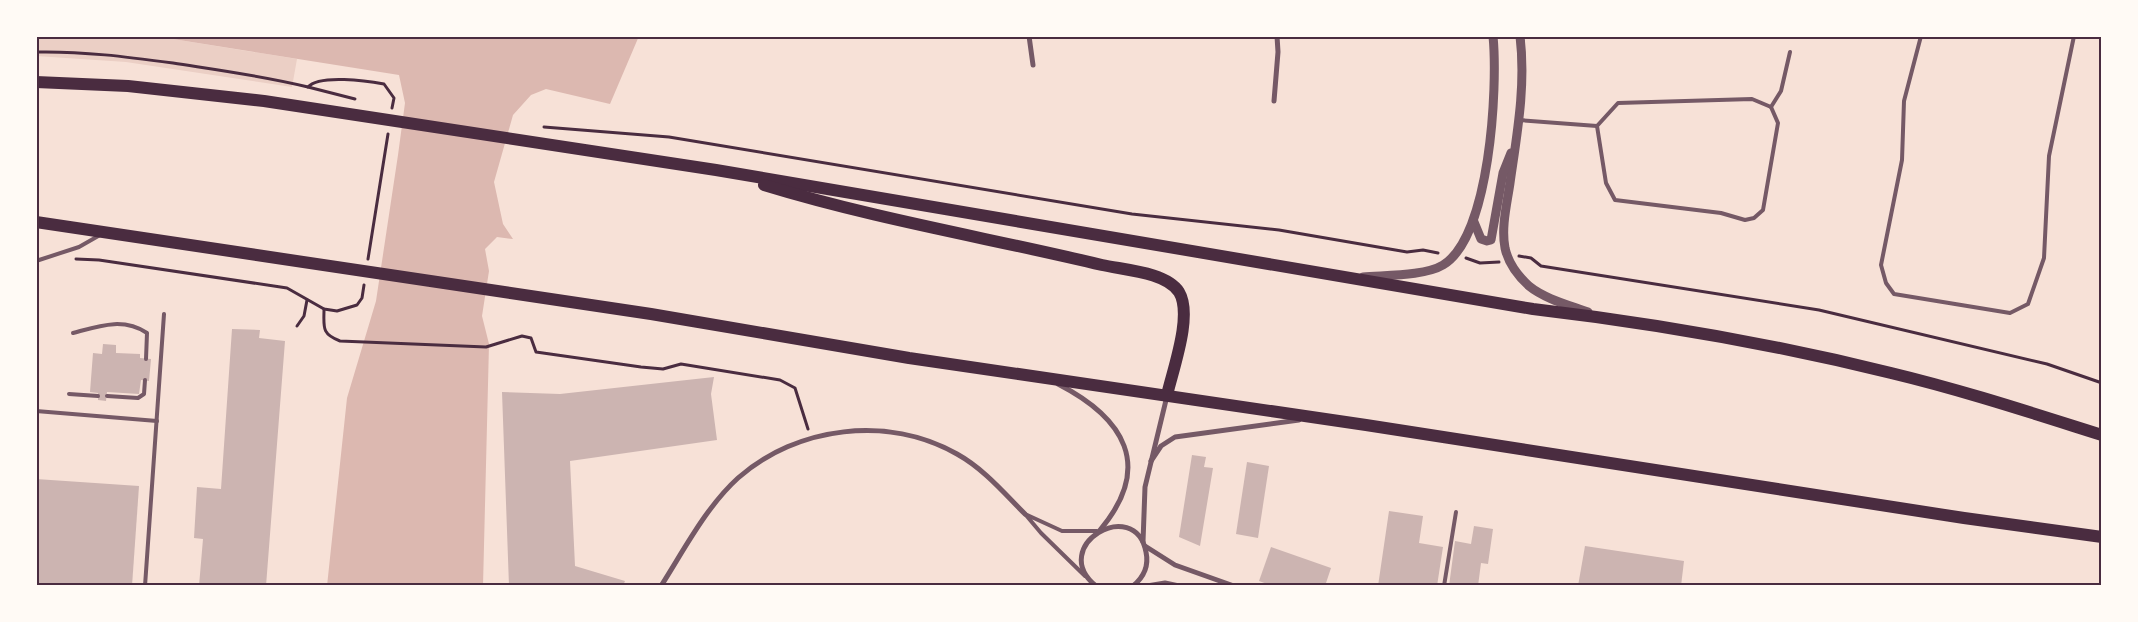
<svg xmlns="http://www.w3.org/2000/svg" width="2138" height="622" viewBox="0 0 2138 622" font-family="'PT Sans',sans-serif">
  <rect width="100%" height="100%" fill="#f7e1d7"/>
  <path fill="#ebcfc5" d="M 36,36 L 154,36 L 297,59 L 292,87 L 126,62 L 36,56 Z"/>
  <path fill="#dcb8b0" d="M 154,36 L 639,36 L 610,104 L 546,89 L 531,95 L 513,115 L 494,182 L 503,224 L 513,239 L 497,237 L 485,249 L 489,271 L 482,316 L 489,344 L 483,586 L 327,586 L 347,398 L 376,301 L 398,155 L 405,103 L 399,75 Z"/>
  <g fill="#ccb4b1">
    <path d="M 232,329 L 260,330 L 259,338 L 285,341 L 266,586 L 199,586 L 203,539 L 194,538 L 197,487 L 221,489 Z"/>
    <path d="M 103,344 L 116,345 L 116,353 L 140,354 L 140,358 L 151,359 L 149,381 L 141,380 L 139,394 L 107,392 L 106,401 L 98,400 L 98,393 L 90,392 L 93,353 L 102,354 Z"/>
    <path d="M 714,377 L 711,394 L 717,440 L 570,461 L 575,566 L 625,581 L 623,586 L 509,586 L 502,392 L 560,394 Z"/>
    <path d="M 1192,455 L 1206,457 L 1204,467 L 1213,468 L 1200,546 L 1179,537 Z"/>
    <path d="M 1247,462 L 1269,466 L 1258,538 L 1236,534 Z"/>
    <path d="M 36,479 L 139,486 L 132,586 L 36,586 Z"/>
    <path d="M 1389,511 L 1423,516 L 1419,543 L 1443,547 L 1437,586 L 1378,586 Z"/>
    <path d="M 1474,526 L 1493,529 L 1488,564 L 1481,563 L 1478,586 L 1449,586 L 1455,541 L 1471,544 Z"/>
    <path d="M 1585,546 L 1684,561 L 1681,586 L 1578,586 Z"/>
    <path d="M 1271,547 L 1331,568 L 1325,586 L 1273,586 L 1259,581 Z"/>
  </g>
  <g fill="none" stroke-linecap="round" stroke-linejoin="round">
    <g stroke="#4a2c40" stroke-width="3">
      <path d="M 36,52 C 82,51 128,57 173,63 C 218,70 264,76 308,87"/>
      <path d="M 355,99 L 308,87 C 319,74 368,81 384,84 L 394,98 L 392,108"/>
      <path d="M 544,127 L 669,137 L 1132,214 L 1279,230 L 1407,252 L 1423,250 L 1438,253"/>
      <path d="M 1519,256 L 1531,258 L 1541,266 L 1819,310 L 2047,364 L 2102,383"/>
      <path d="M 1466,258 L 1480,263 L 1499,262"/>
      <path d="M 76,259 L 99,260 L 287,288 L 324,309 L 337,311 L 357,305 L 362,298 L 364,285"/>
      <path d="M 368,259 L 388,134"/>
      <path d="M 324,309 C 324,327 321,334 340,341 L 486,347 L 522,336 L 531,338 L 536,352 L 641,367 L 663,369 L 681,364 L 780,380 L 795,388 L 808,429"/>
      <path d="M 297,326 L 304,316 L 307,300"/>
    </g>
    <g stroke="#755966" stroke-width="4">
      <path d="M 1921,36 L 1904,101 L 1902,160 L 1881,265 L 1886,283 L 1894,294 L 2010,313 L 2028,304 L 2044,258 L 2049,156 L 2074,36"/>
      <path d="M 1752,99 L 1771,107 L 1778,123 L 1763,210 L 1754,218 L 1745,220 L 1721,213 L 1615,200 L 1606,183 L 1597,126 L 1618,103 Z"/>
      <path d="M 1771,107 L 1781,91 L 1790,52"/>
      <path d="M 1519,120 L 1597,126"/>
      <path d="M 36,261 L 79,247 L 100,235"/>
      <path d="M 73,333 C 99,326 123,317 147,333 L 146,359"/>
      <path d="M 69,394 L 98,396"/>
      <path d="M 107,396 L 138,398 L 144,394 L 145,380"/>
      <path d="M 36,411 L 157,421"/>
      <path d="M 1085,576 L 1041,533 L 1025,514 L 1062,531 L 1097,531"/>
      <path d="M 145,586 L 164,314"/>
      <path d="M 1444,586 L 1456,512"/>
    </g>
    <g stroke="#755966" stroke-width="5">
      <path d="M 1029,36 L 1033,65"/>
      <path d="M 1274,101 L 1278,52 L 1277,36"/>
      <path d="M 1058,384 C 1124,418 1154,466 1100,530"/>
      <path d="M 1151,461 L 1161,446 L 1175,437 L 1299,420"/>
      <path d="M 1143,542 L 1145,487 L 1167,396"/>
      <path d="M 1145,546 L 1175,565 L 1234,586"/>
      <path d="M 661,586 C 684,550 706,507 738,478 C 797,426 888,415 957,454 C 984,469 1004,493 1025,514"/>
      <path d="M 1096,586 C 1047,546 1135,495 1146,552 C 1149,566 1144,577 1133,586"/>
      <path d="M 1147,586 L 1165,583 L 1179,586"/>
    </g>
    <g stroke="#755966" stroke-width="9">
      <path d="M 1520,36 C 1526,86 1517,134 1510,183 C 1507,204 1501,227 1505,248 C 1508,262 1518,276 1529,286 C 1545,299 1569,305 1588,312"/>
      <path d="M 1474,222 L 1481,239 L 1487,241 L 1491,240 L 1503,173 L 1511,153"/>
      <path d="M 1363,277 C 1385,275 1425,276 1443,265 C 1490,237 1498,88 1493,36"/>
    </g>
    <g stroke="#4a2c40" stroke-width="12">
      <path d="M 36,82 L 128,86 L 264,101 L 716,170 L 1533,309 C 1653,323 1773,344 1891,373 C 1962,390 2032,413 2102,435"/>
      <path d="M 764,185 C 875,219 989,238 1102,265 C 1124,270 1166,272 1179,292 C 1193,315 1173,369 1167,395"/>
      <path d="M 36,222 L 651,314 L 909,358 L 1366,425 L 1964,518 L 2102,537"/>
    </g>
  </g>
  <rect width="2138" height="622" fill="none" stroke="#fffaf5" stroke-width="75"/>
  <rect x="38" y="38" width="2062" height="546" fill="none" stroke="#4a2c40" stroke-width="2"/>
</svg>
